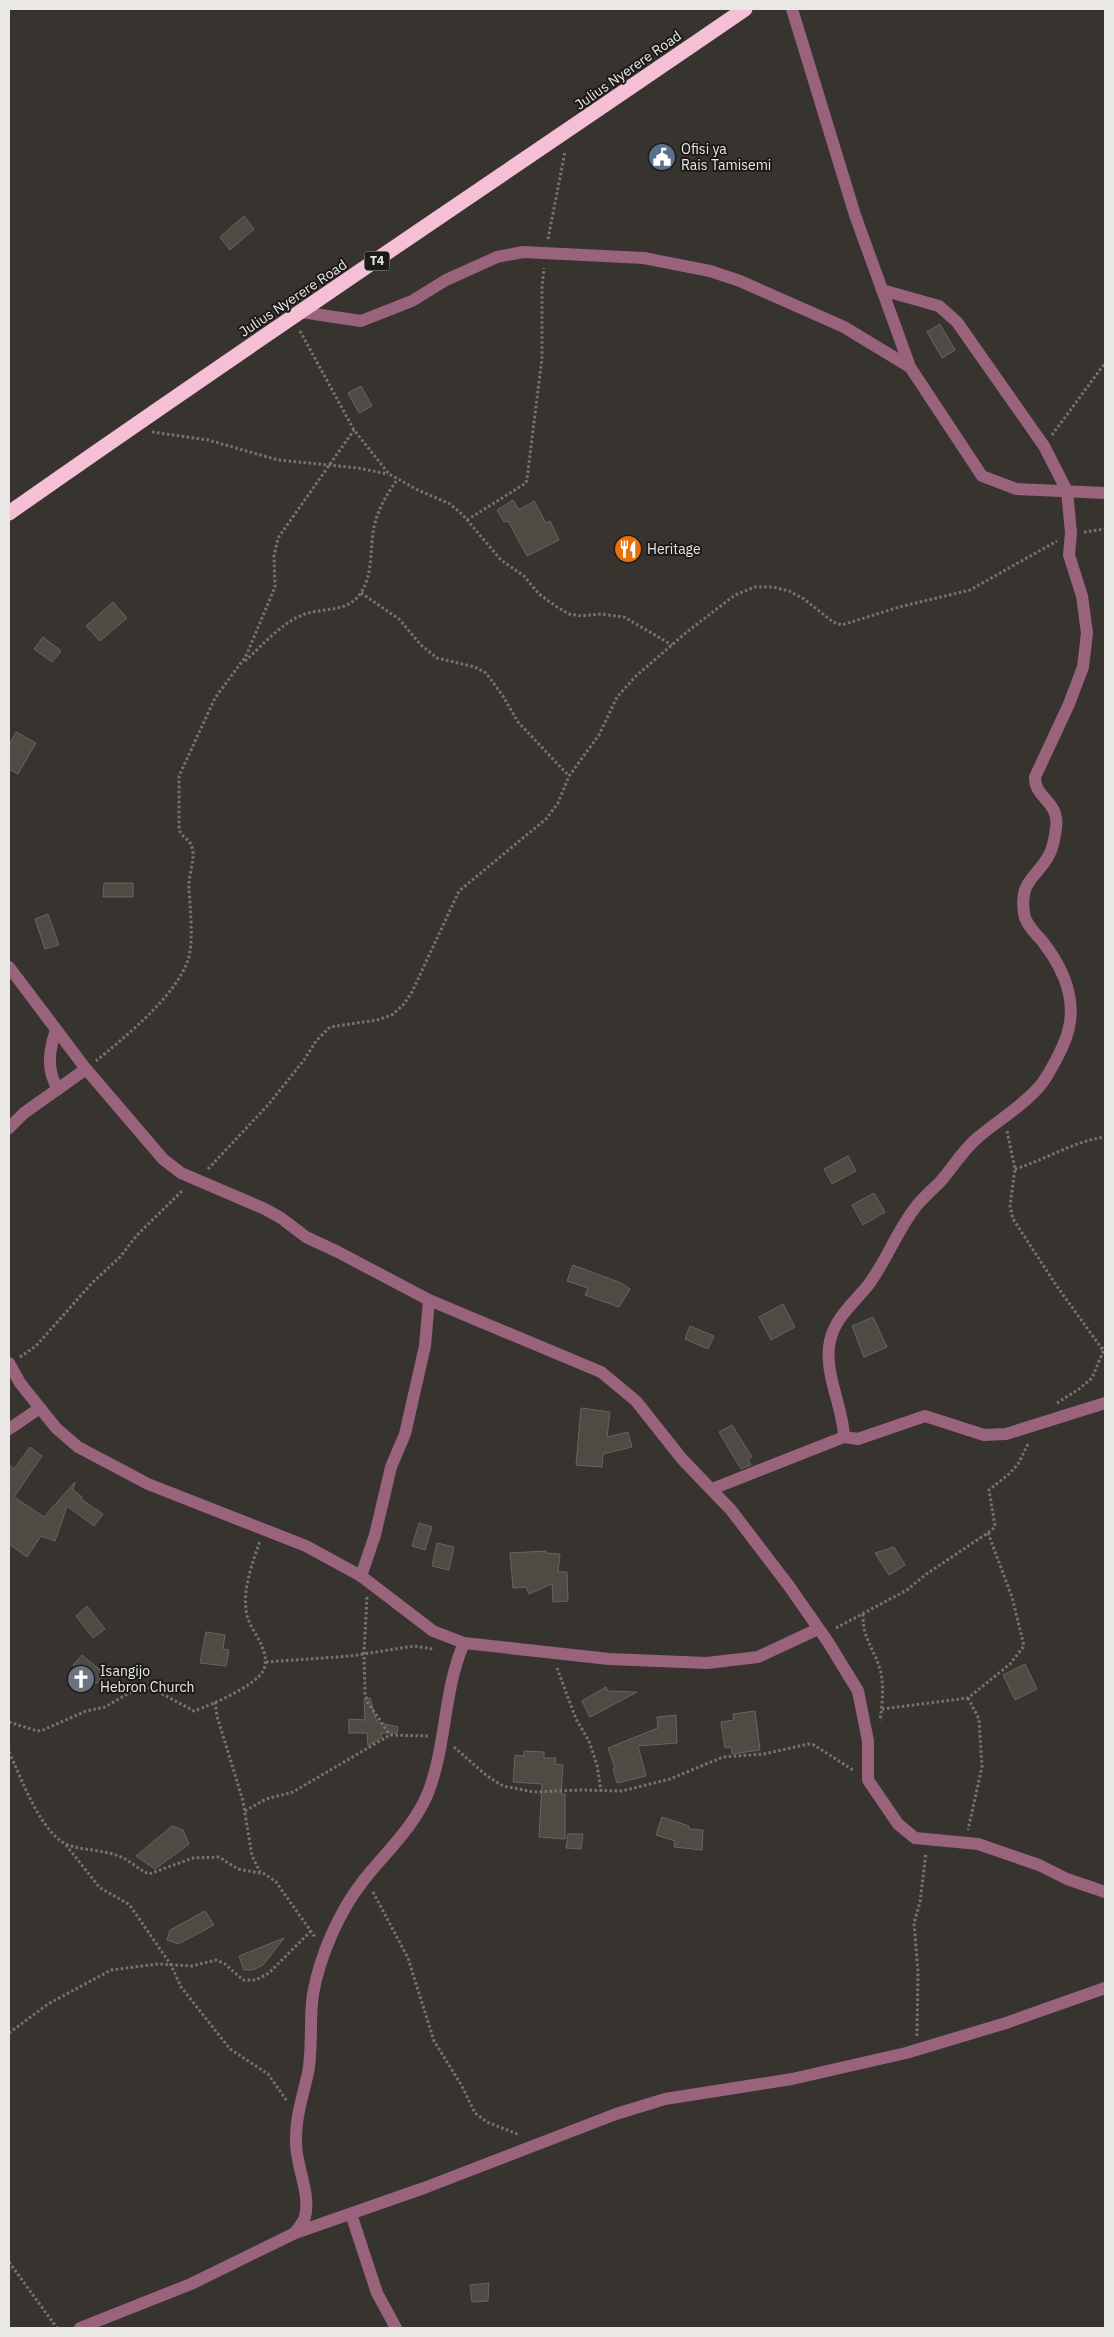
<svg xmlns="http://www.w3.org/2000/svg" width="1114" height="2337" viewBox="0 0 1114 2337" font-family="'IBM Plex Sans',sans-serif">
  <rect width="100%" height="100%" fill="#37332e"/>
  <g fill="#4e4a44" stroke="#68645e">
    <path d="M 244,216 L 254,229 L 230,250 L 220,237 Z"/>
    <path d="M 940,324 L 955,350 L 942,358 L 927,332 Z"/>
    <path d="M 361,386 L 372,406 L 359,413 L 348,393 Z"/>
    <path d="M 513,500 L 519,510 L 534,501 L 546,523 L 550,521 L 559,540 L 527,556 L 508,521 L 504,522 L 497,510 Z"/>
    <path d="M 113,602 L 127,618 L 100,641 L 86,626 Z"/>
    <path d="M 43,637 L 61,651 L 52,662 L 34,649 Z"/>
    <path d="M 16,732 L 36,743 L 18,774 L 9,769 L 9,745 Z"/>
    <path d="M 104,883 L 133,883 L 133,897 L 103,897 Z"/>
    <path d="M 48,914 L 59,945 L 45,949 L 35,919 Z"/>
    <path d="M 848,1156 L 856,1171 L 832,1184 L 824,1169 Z"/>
    <path d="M 874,1193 L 885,1212 L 863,1225 L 852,1205 Z"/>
    <path d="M 573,1265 L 621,1283 L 630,1289 L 619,1307 L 585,1295 L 588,1288 L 567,1281 Z"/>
    <path d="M 783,1304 L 795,1327 L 771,1340 L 759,1317 Z"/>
    <path d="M 873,1317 L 887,1347 L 864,1357 L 852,1326 Z"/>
    <path d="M 690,1326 L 714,1336 L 708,1349 L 685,1339 Z"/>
    <path d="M 581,1408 L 610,1412 L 607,1437 L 628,1432 L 632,1447 L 603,1454 L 602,1467 L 576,1465 Z"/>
    <path d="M 732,1425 L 752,1457 L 748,1459 L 751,1465 L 741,1469 L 719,1432 Z"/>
    <path d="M 30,1447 L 42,1456 L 14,1497 L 44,1517 L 75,1482 L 73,1490 L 82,1497 L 81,1499 L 103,1514 L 94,1526 L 67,1506 L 55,1541 L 41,1536 L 27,1557 L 9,1544 L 9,1465 L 14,1469 Z"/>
    <path d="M 419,1523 L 432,1527 L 425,1550 L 412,1546 Z"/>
    <path d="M 437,1543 L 454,1547 L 449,1570 L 432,1566 Z"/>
    <path d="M 894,1547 L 905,1565 L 889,1575 L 875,1553 Z"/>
    <path d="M 546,1551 L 546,1553 L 560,1554 L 558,1572 L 567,1572 L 568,1601 L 553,1602 L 552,1584 L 529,1594 L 526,1587 L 513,1588 L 510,1553 Z"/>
    <path d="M 87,1606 L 105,1629 L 93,1638 L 76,1616 Z"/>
    <path d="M 206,1632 L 225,1635 L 223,1649 L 229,1650 L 226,1666 L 200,1663 Z"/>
    <path d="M 82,1655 L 105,1674 L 96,1684 L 73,1665 Z"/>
    <path d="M 1025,1664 L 1037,1689 L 1015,1700 L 1003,1675 Z"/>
    <path d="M 606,1687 L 608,1691 L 637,1692 L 590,1717 L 582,1701 Z"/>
    <path d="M 370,1698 L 377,1722 L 398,1727 L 397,1733 L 381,1733 L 382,1737 L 368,1746 L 367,1733 L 349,1733 L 349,1719 L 365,1720 L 364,1699 Z"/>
    <path d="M 755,1711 L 760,1750 L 732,1754 L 731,1747 L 725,1748 L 721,1722 L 734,1720 L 733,1714 Z"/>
    <path d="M 676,1715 L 677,1743 L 638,1746 L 646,1776 L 617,1783 L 613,1769 L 615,1768 L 608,1748 L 658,1728 L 657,1717 Z"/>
    <path d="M 524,1751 L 544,1752 L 544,1758 L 556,1758 L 555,1764 L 563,1765 L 561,1794 L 565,1794 L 565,1839 L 539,1837 L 542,1784 L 513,1782 L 515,1755 L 524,1756 Z"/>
    <path d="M 662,1817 L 689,1826 L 689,1829 L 703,1830 L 702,1850 L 674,1847 L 675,1841 L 656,1835 Z"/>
    <path d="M 172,1826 L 183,1830 L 189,1844 L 155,1869 L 136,1856 Z"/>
    <path d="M 568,1834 L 583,1834 L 581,1849 L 566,1848 Z"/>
    <path d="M 205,1911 L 214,1925 L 178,1944 L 167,1940 L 170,1930 Z"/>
    <path d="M 284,1938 L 263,1965 L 253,1970 L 244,1970 L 239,1956 Z"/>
    <path d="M 489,2283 L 488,2301 L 472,2302 L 470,2285 Z"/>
  </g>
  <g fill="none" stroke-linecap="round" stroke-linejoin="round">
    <g stroke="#77746f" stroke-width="3" stroke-dasharray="2.5 2.5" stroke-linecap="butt">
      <path d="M 548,239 L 565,152"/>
      <path d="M 300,331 L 354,430 L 389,474 L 418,490 L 450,504 L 462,514 L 501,560 L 524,576 L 539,594 L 557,607 L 569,614 L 582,616 L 601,614 L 624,617 L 672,645"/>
      <path d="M 152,432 L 208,440 L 278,460 L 358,468 L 388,474"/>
      <path d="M 1052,435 L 1105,363"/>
      <path d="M 467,520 L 526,483 L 527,479 L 542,358 L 542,286 L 544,268"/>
      <path d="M 1084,532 L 1105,529"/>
      <path d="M 361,593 L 399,619 L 421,645 L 437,658 L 475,667 L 486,673 L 503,696 L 518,722 L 569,776"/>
      <path d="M 245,661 C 263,645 282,622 305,614 C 327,607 349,613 362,591 C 373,573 370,547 374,527 C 378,509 387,494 397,480"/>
      <path d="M 96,1061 C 125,1037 176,996 188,960 C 194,943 190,907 189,888 C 188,875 196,859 192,847 C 190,839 181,837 179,829 L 179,776 L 215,698 L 246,656 L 275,587 L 274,556 L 278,538 L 354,430"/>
      <path d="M 1007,1131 L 1015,1169 L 1010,1206 L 1013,1219 L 1056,1285 L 1105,1353"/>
      <path d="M 208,1169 L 268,1105 L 304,1060 L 316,1041 L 330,1027 L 377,1020 L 392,1015 L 404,1004 L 412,992 L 459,891 L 546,819 L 558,803 L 569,776 L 599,735 L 617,697 L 636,676 L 688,631 L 735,595 L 755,587 L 773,587 L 789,591 L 804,599 L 833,622 L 842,625 L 899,607 L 970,590 L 1057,541"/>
      <path d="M 1015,1169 C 1045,1160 1074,1141 1105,1137"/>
      <path d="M 20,1357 L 36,1346 L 92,1283 L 120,1257 L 137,1235 L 183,1190"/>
      <path d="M 1057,1403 L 1079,1389 L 1092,1378 L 1105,1347"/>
      <path d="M 367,1597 L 364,1653 L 365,1694 L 368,1703 L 390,1735"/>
      <path d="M 863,1614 C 862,1639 876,1651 881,1673 C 884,1689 882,1706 880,1721"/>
      <path d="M 836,1628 L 907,1590 L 925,1575 L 992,1530 L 995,1526 L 989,1490 L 1009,1474 L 1018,1464 L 1029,1442"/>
      <path d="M 266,1662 L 351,1656 L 414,1646 L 433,1649"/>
      <path d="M 557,1668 L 576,1719 L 589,1741 L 597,1765 L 601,1791"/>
      <path d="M 968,1698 L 979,1719 L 982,1767 L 968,1830"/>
      <path d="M 215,1702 L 217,1716 L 243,1801 L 252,1856 L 260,1872"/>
      <path d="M 882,1709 L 968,1698 L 1010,1664 L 1024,1646 L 1012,1597 L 988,1533"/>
      <path d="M 9,1722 L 37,1731 L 43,1730 L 86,1711 L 105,1707 L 136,1689 L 144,1687 L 153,1689 L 194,1711 C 211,1705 255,1686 263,1671 C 266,1666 266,1658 264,1652 C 260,1637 247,1625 246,1609 C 243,1588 253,1561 260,1541"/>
      <path d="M 454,1747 L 487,1776 L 503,1786 L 534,1792 L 580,1790 L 622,1791 L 670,1779 L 723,1757 L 764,1754 L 808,1744 L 814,1745 L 853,1770"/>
      <path d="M 9,1752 C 21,1777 42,1838 71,1846 C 88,1851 107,1850 123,1858 C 132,1862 139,1870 149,1874 L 193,1858 L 219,1857 L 238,1869 L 265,1874 L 276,1882 L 315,1937"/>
      <path d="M 245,1811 L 266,1799 L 293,1792 L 390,1735 L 429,1736"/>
      <path d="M 66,1845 L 100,1888 L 127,1903 L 131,1907 L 171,1965 L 181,1987 L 230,2049 L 268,2074 L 287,2101"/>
      <path d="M 373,1892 L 408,1958 L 434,2041 L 462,2086 L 475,2113 L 487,2122 L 520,2135"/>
      <path d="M 9,2033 L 48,2004 L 111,1970 L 158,1964 L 192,1966 L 216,1960 L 225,1964 L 243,1980 L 256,1980 L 269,1973 L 311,1931"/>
      <path d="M 917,2036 L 918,1972 L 914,1923 L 920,1902 L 926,1853"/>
      <path d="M 9,2262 L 57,2328"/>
    </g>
    <g stroke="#99637b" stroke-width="12">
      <path d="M 792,9 L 855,215 L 910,367 L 982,476 L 1016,489 L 1105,493"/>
      <path d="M 301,312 L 361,321 L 412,301 L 446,280 L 497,257 L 523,252 L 644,258 L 710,271 L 740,281 L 844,327 L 910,367"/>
      <path d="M 9,967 L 86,1069 L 163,1159 L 181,1173 L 265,1209 L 281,1218 L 306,1237 L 338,1252 L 429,1300 L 601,1372 L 636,1401 L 682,1459 L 731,1510 L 789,1586 L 828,1642 L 858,1691 L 868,1741 L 868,1780 L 898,1824 L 915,1838 L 978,1844 L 1039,1865 L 1067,1879 L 1105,1892"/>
      <path d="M 56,1030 C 49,1050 46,1070 58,1089"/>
      <path d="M 9,1128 L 24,1113 L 86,1069"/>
      <path d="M 9,1363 L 20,1383 L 56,1428 L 78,1447 L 148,1484 L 306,1546 L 361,1576 L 433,1631 L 464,1643 L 609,1659 L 707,1663 L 758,1657 L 818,1629"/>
      <path d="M 9,1429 L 40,1408"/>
      <path d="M 844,1437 L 858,1439 L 925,1416 L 984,1435 L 1006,1434 L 1105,1403"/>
      <path d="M 712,1489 L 844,1437 C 843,1406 823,1372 830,1341 C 835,1317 855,1302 869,1284 C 888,1258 898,1228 918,1204 C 925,1196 933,1189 940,1182 C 952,1168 962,1152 975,1140 C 995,1122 1022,1107 1039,1087 C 1047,1078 1059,1055 1064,1043 C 1080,1006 1066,972 1043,942 C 1036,934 1025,924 1024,913 C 1019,880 1037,878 1049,855 C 1053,848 1055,836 1056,828 C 1060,801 1034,798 1035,777 L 1069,704 L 1083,667 L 1087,633 L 1082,596 L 1069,555 L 1071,533 L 1067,491 L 1044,446 L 957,322 L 939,306 L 882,290"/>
      <path d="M 361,1576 L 375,1535 L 391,1467 L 405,1434 L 425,1346 L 429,1300"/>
      <path d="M 351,2214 L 377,2293 L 396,2328"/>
      <path d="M 295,2233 C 298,2228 303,2223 305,2217 C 311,2194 296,2166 296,2143 C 295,2118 303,2096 308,2073 C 313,2047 309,2019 313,1994 C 320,1955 339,1912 363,1881 C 386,1852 414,1827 428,1793 C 447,1744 443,1691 464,1643"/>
      <path d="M 80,2328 L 191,2284 L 295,2233 L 424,2188 L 616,2114 L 665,2099 L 792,2079 L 906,2053 L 1006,2023 L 1105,1988"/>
    </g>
    <path stroke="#f5bfd5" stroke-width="15" d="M 9,513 C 252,342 500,177 745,9"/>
  </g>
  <defs>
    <g id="civic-disc" transform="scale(1.4375)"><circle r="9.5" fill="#5c6f8a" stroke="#1d1b19"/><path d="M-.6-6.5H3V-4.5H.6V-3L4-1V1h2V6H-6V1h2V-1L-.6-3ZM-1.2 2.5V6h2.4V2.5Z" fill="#fff"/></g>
    <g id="restaurant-disc" transform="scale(1.4375)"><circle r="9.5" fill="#e8710a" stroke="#1d1b19"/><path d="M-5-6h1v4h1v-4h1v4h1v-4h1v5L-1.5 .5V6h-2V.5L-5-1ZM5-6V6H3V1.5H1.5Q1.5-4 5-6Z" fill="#fff"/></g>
    <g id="church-disc" transform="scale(1.4375)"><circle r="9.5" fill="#6b7280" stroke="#1d1b19"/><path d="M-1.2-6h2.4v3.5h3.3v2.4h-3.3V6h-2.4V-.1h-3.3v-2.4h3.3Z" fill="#fff"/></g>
  </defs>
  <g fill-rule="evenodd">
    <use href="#civic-disc" x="662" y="157"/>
    <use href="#restaurant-disc" x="628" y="549"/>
    <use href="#church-disc" x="81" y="1679"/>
  </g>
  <g text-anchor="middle" stroke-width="4" stroke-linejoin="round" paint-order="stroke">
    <rect fill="#1d1b19" stroke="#acaaa7" stroke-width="1" x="364.5" y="251.5" width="25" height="19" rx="4"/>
    <g font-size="12" font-weight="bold" fill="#eae8e4">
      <text x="377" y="265">T4</text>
    </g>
    <g font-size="14" fill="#eae8e4" stroke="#1d1b19">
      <text transform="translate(628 70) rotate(-35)" y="5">Julius Nyerere Road</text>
      <text transform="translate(293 298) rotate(-34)" y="5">Julius Nyerere Road</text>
    </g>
    <g font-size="14" fill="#eae8e4" stroke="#1d1b19" text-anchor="start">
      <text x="681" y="154">Ofisi ya<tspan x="681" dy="16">Rais Tamisemi</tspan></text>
      <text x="647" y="554">Heritage</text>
      <text x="100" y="1676">Isangijo<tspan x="100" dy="16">Hebron Church</tspan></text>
    </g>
  </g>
  <rect width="1114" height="2337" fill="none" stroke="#eae8e4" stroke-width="20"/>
</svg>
